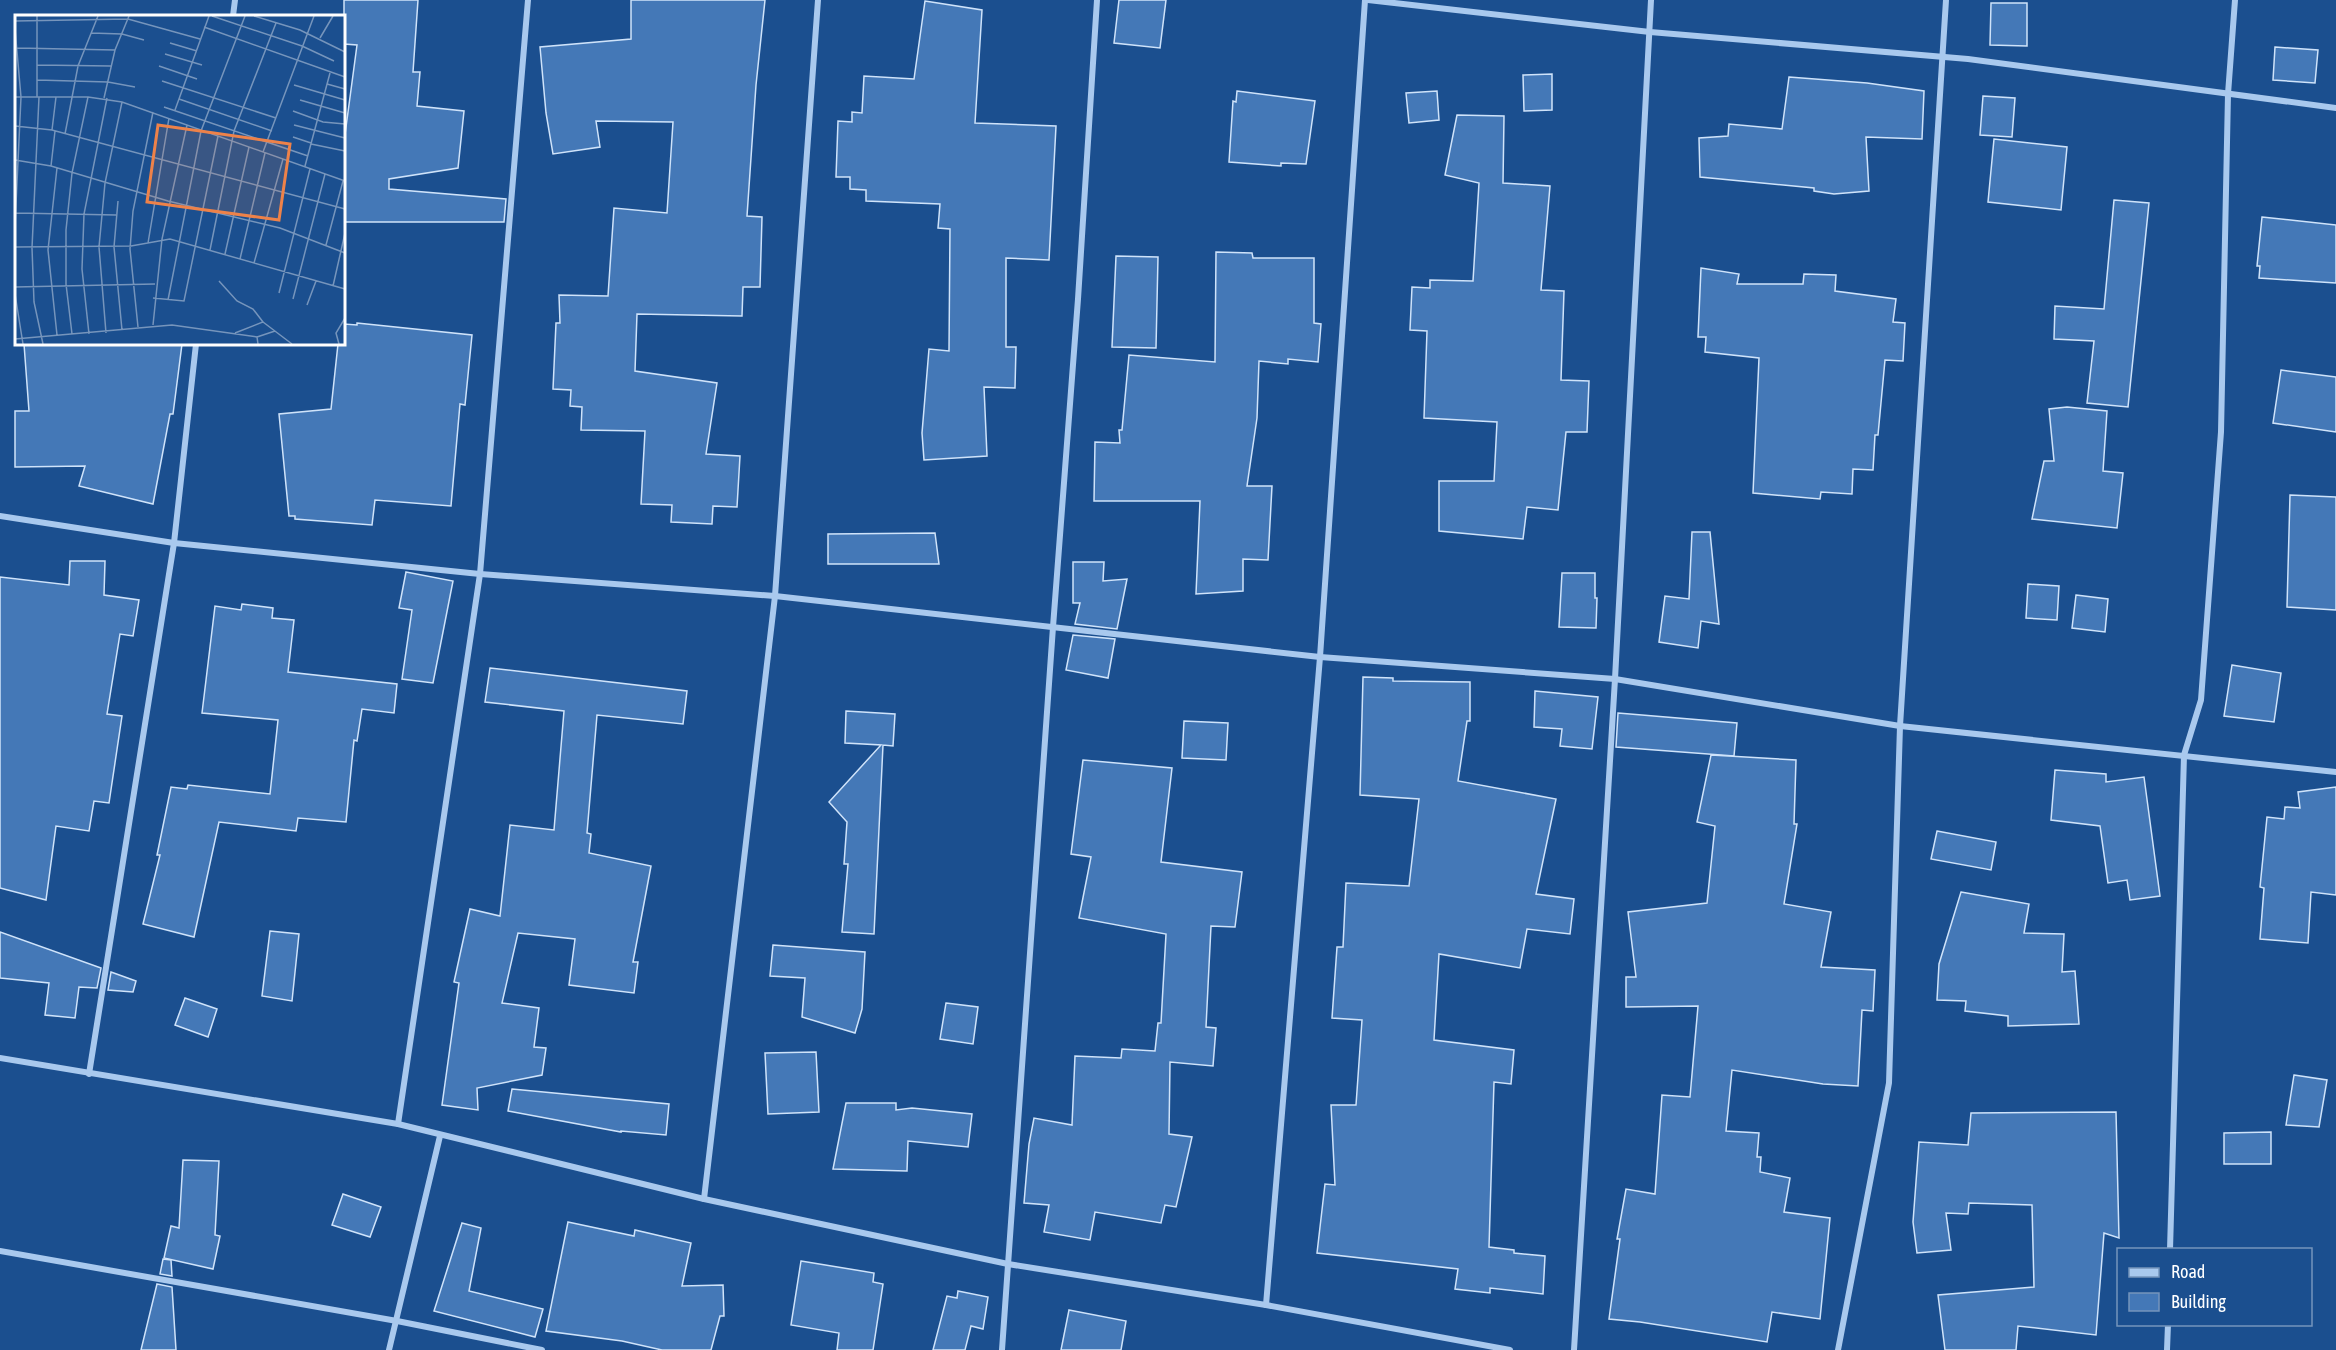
<svg xmlns="http://www.w3.org/2000/svg" width="2336" height="1350" viewBox="0 0 2336 1350" font-family="'Asap Condensed',sans-serif">
  <rect width="100%" height="100%" fill="#1b4f8f"/>
  <g fill="#4478b7" stroke="#cfe3fa" stroke-width="1.5">
    <path d="M 344,0 L 418,0 L 413,72 L 420,72 L 417,106 L 464,111 L 458,168 L 389,179 L 389,189 L 506,199 L 504,222 L 344,222 L 344,142 L 357,45 L 344,44 Z"/>
    <path d="M 631,0 L 765,0 L 756,85 L 747,216 L 762,217 L 760,287 L 743,287 L 742,316 L 637,314 L 635,371 L 717,383 L 706,454 L 740,456 L 737,507 L 713,506 L 712,524 L 671,522 L 672,505 L 641,504 L 645,431 L 581,430 L 582,407 L 570,406 L 571,390 L 553,389 L 556,323 L 560,323 L 559,295 L 608,296 L 614,208 L 667,213 L 673,122 L 596,121 L 600,147 L 553,154 L 546,113 L 540,47 L 631,39 Z"/>
    <path d="M 1119,0 L 1166,0 L 1160,48 L 1114,43 Z"/>
    <path d="M 925,1 L 982,10 L 975,123 L 1056,126 L 1049,260 L 1006,258 L 1006,347 L 1016,347 L 1015,388 L 984,387 L 987,456 L 924,460 L 922,433 L 929,349 L 949,351 L 950,229 L 938,228 L 940,204 L 866,201 L 866,190 L 850,189 L 850,177 L 836,177 L 838,121 L 852,122 L 852,112 L 862,113 L 864,76 L 914,79 Z"/>
    <path d="M 1991,3 L 2027,3 L 2027,46 L 1990,45 Z"/>
    <path d="M 2275,47 L 2318,50 L 2315,83 L 2273,80 Z"/>
    <path d="M 1552,74 L 1552,110 L 1524,111 L 1523,75 Z"/>
    <path d="M 1789,77 L 1867,83 L 1924,91 L 1922,139 L 1866,137 L 1869,191 L 1834,194 L 1814,191 L 1814,188 L 1700,177 L 1699,138 L 1728,136 L 1729,124 L 1782,129 Z"/>
    <path d="M 1237,91 L 1315,101 L 1306,164 L 1281,163 L 1281,166 L 1229,162 L 1233,101 L 1236,102 Z"/>
    <path d="M 1437,91 L 1439,120 L 1409,123 L 1406,93 Z"/>
    <path d="M 1983,96 L 2015,98 L 2012,137 L 1980,135 Z"/>
    <path d="M 1457,115 L 1504,116 L 1503,183 L 1550,186 L 1541,290 L 1564,291 L 1561,380 L 1589,381 L 1587,432 L 1566,432 L 1558,510 L 1527,507 L 1523,539 L 1439,531 L 1439,481 L 1494,481 L 1497,422 L 1424,418 L 1427,331 L 1410,330 L 1412,287 L 1430,288 L 1430,280 L 1473,281 L 1479,183 L 1445,175 Z"/>
    <path d="M 1994,139 L 2067,147 L 2061,210 L 1988,202 Z"/>
    <path d="M 2114,200 L 2149,203 L 2128,407 L 2087,403 L 2094,341 L 2054,339 L 2055,306 L 2104,309 Z"/>
    <path d="M 2262,217 L 2336,225 L 2336,283 L 2259,278 L 2260,266 L 2257,266 Z"/>
    <path d="M 1216,252 L 1252,253 L 1253,258 L 1314,258 L 1314,323 L 1321,324 L 1318,362 L 1288,359 L 1288,364 L 1259,361 L 1257,418 L 1247,486 L 1272,486 L 1268,560 L 1243,559 L 1243,591 L 1196,594 L 1200,501 L 1094,501 L 1095,442 L 1120,443 L 1119,430 L 1122,430 L 1129,355 L 1215,362 Z"/>
    <path d="M 1116,256 L 1158,257 L 1156,348 L 1112,347 Z"/>
    <path d="M 1701,268 L 1739,274 L 1737,284 L 1803,284 L 1804,274 L 1836,275 L 1835,291 L 1896,299 L 1893,322 L 1905,323 L 1903,361 L 1885,360 L 1878,435 L 1875,435 L 1873,470 L 1853,469 L 1852,494 L 1821,492 L 1820,499 L 1753,493 L 1759,358 L 1705,352 L 1706,337 L 1698,337 Z"/>
    <path d="M 357,323 L 472,335 L 465,405 L 460,404 L 451,506 L 375,500 L 372,525 L 295,519 L 295,516 L 289,516 L 279,414 L 331,409 L 338,344 L 344,344 L 344,324 L 357,325 Z"/>
    <path d="M 24,344 L 182,344 L 173,414 L 170,414 L 153,504 L 79,486 L 85,466 L 15,467 L 15,411 L 29,411 Z"/>
    <path d="M 2281,370 L 2336,377 L 2336,432 L 2273,423 Z"/>
    <path d="M 2067,407 L 2107,411 L 2103,471 L 2123,473 L 2117,528 L 2032,519 L 2044,461 L 2054,461 L 2049,409 Z"/>
    <path d="M 2290,495 L 2336,497 L 2336,610 L 2287,607 Z"/>
    <path d="M 1692,532 L 1710,532 L 1719,624 L 1701,621 L 1698,648 L 1659,642 L 1665,596 L 1689,599 Z"/>
    <path d="M 935,533 L 939,564 L 828,564 L 828,534 Z"/>
    <path d="M 70,561 L 105,561 L 104,595 L 139,600 L 133,636 L 120,634 L 107,714 L 122,716 L 109,803 L 94,801 L 89,831 L 56,826 L 46,900 L 0,888 L 0,577 L 69,585 Z"/>
    <path d="M 1073,562 L 1104,562 L 1103,581 L 1127,579 L 1117,629 L 1075,624 L 1080,603 L 1073,603 Z"/>
    <path d="M 406,572 L 453,581 L 433,683 L 402,679 L 412,610 L 399,608 Z"/>
    <path d="M 1562,573 L 1595,573 L 1595,598 L 1597,598 L 1596,628 L 1559,627 Z"/>
    <path d="M 2028,584 L 2059,586 L 2057,620 L 2026,618 Z"/>
    <path d="M 2076,595 L 2108,599 L 2105,632 L 2072,628 Z"/>
    <path d="M 242,604 L 273,608 L 272,618 L 294,620 L 288,672 L 397,684 L 394,713 L 362,709 L 357,741 L 354,740 L 346,822 L 298,818 L 296,831 L 219,822 L 194,937 L 143,924 L 160,855 L 157,855 L 171,787 L 187,789 L 188,785 L 270,794 L 278,720 L 202,713 L 215,606 L 241,610 Z"/>
    <path d="M 1073,635 L 1115,639 L 1108,678 L 1066,670 Z"/>
    <path d="M 2232,665 L 2281,673 L 2274,722 L 2224,716 Z"/>
    <path d="M 490,668 L 687,691 L 683,724 L 597,715 L 587,833 L 591,834 L 589,853 L 651,866 L 633,962 L 638,962 L 634,993 L 569,985 L 575,939 L 518,933 L 502,1003 L 539,1008 L 534,1047 L 546,1048 L 542,1075 L 477,1088 L 478,1110 L 442,1105 L 459,983 L 454,982 L 470,909 L 500,916 L 510,825 L 554,830 L 564,711 L 485,702 Z"/>
    <path d="M 1363,677 L 1393,678 L 1393,681 L 1470,682 L 1470,721 L 1467,721 L 1458,781 L 1556,799 L 1536,894 L 1574,899 L 1570,934 L 1527,929 L 1520,968 L 1439,954 L 1434,1040 L 1514,1050 L 1511,1084 L 1494,1082 L 1489,1247 L 1514,1250 L 1514,1253 L 1545,1256 L 1543,1294 L 1490,1288 L 1490,1293 L 1455,1289 L 1458,1269 L 1317,1253 L 1325,1184 L 1335,1185 L 1331,1105 L 1356,1105 L 1362,1020 L 1332,1018 L 1337,947 L 1343,947 L 1346,883 L 1409,886 L 1419,799 L 1360,795 Z"/>
    <path d="M 1535,691 L 1598,697 L 1592,749 L 1560,746 L 1562,729 L 1534,727 Z"/>
    <path d="M 846,711 L 895,714 L 893,746 L 883,745 L 874,934 L 842,932 L 848,864 L 844,864 L 847,822 L 829,802 L 881,745 L 845,743 Z"/>
    <path d="M 1618,713 L 1737,723 L 1734,756 L 1616,747 Z"/>
    <path d="M 1184,721 L 1228,723 L 1226,760 L 1182,758 Z"/>
    <path d="M 1711,755 L 1796,760 L 1794,824 L 1797,824 L 1784,904 L 1831,912 L 1821,967 L 1875,970 L 1873,1011 L 1862,1010 L 1858,1086 L 1823,1084 L 1732,1070 L 1726,1131 L 1759,1133 L 1757,1157 L 1761,1157 L 1760,1172 L 1790,1178 L 1784,1212 L 1830,1218 L 1820,1319 L 1772,1312 L 1767,1342 L 1640,1322 L 1609,1319 L 1620,1239 L 1617,1239 L 1626,1189 L 1655,1194 L 1662,1095 L 1690,1097 L 1698,1006 L 1626,1007 L 1626,977 L 1636,977 L 1628,912 L 1707,903 L 1715,826 L 1697,822 Z"/>
    <path d="M 1083,760 L 1172,768 L 1161,862 L 1242,872 L 1235,927 L 1211,926 L 1206,1027 L 1216,1028 L 1213,1066 L 1170,1062 L 1169,1134 L 1192,1137 L 1176,1207 L 1165,1205 L 1161,1223 L 1095,1212 L 1090,1240 L 1044,1232 L 1049,1205 L 1024,1203 L 1029,1144 L 1034,1118 L 1072,1125 L 1075,1056 L 1121,1058 L 1122,1049 L 1155,1051 L 1158,1023 L 1161,1023 L 1166,934 L 1079,918 L 1091,857 L 1071,854 Z"/>
    <path d="M 2055,770 L 2106,774 L 2106,782 L 2144,777 L 2160,896 L 2130,900 L 2127,880 L 2108,883 L 2100,826 L 2051,820 Z"/>
    <path d="M 2336,787 L 2336,895 L 2311,892 L 2308,943 L 2260,939 L 2264,888 L 2260,887 L 2267,817 L 2284,819 L 2285,807 L 2300,808 L 2298,792 Z"/>
    <path d="M 1937,831 L 1996,842 L 1991,870 L 1931,859 Z"/>
    <path d="M 1961,892 L 2029,904 L 2024,933 L 2064,934 L 2062,972 L 2075,971 L 2079,1024 L 2008,1026 L 2008,1016 L 1965,1011 L 1966,1001 L 1937,1000 L 1939,964 Z"/>
    <path d="M 270,931 L 299,934 L 292,1001 L 262,996 Z"/>
    <path d="M 0,932 L 101,968 L 97,988 L 79,987 L 75,1018 L 45,1015 L 49,983 L 0,978 Z"/>
    <path d="M 773,945 L 865,952 L 862,1009 L 855,1033 L 802,1017 L 805,978 L 770,976 Z"/>
    <path d="M 111,972 L 136,981 L 133,992 L 108,990 Z"/>
    <path d="M 185,998 L 217,1009 L 208,1037 L 175,1025 Z"/>
    <path d="M 946,1003 L 978,1007 L 973,1044 L 940,1039 Z"/>
    <path d="M 816,1052 L 819,1112 L 768,1114 L 765,1053 Z"/>
    <path d="M 2294,1075 L 2327,1080 L 2319,1127 L 2286,1125 Z"/>
    <path d="M 512,1089 L 669,1104 L 666,1135 L 621,1131 L 621,1132 L 508,1111 Z"/>
    <path d="M 846,1103 L 896,1103 L 896,1110 L 912,1108 L 972,1114 L 968,1147 L 908,1141 L 907,1171 L 833,1169 Z"/>
    <path d="M 2116,1112 L 2119,1238 L 2104,1233 L 2096,1335 L 2018,1326 L 2016,1350 L 1945,1350 L 1938,1295 L 2034,1287 L 2032,1205 L 1969,1203 L 1968,1214 L 1946,1213 L 1951,1250 L 1917,1253 L 1913,1222 L 1919,1142 L 1968,1145 L 1971,1113 Z"/>
    <path d="M 2271,1132 L 2271,1164 L 2224,1164 L 2224,1133 Z"/>
    <path d="M 183,1160 L 219,1161 L 215,1235 L 220,1236 L 213,1269 L 164,1258 L 171,1226 L 179,1228 Z"/>
    <path d="M 343,1194 L 381,1207 L 370,1237 L 332,1225 Z"/>
    <path d="M 568,1222 L 634,1236 L 635,1230 L 691,1243 L 682,1286 L 723,1285 L 724,1316 L 720,1316 L 711,1350 L 662,1350 L 622,1341 L 546,1331 Z"/>
    <path d="M 462,1223 L 481,1228 L 469,1291 L 543,1309 L 535,1337 L 434,1311 Z"/>
    <path d="M 163,1259 L 171,1260 L 172,1276 L 160,1274 Z"/>
    <path d="M 801,1261 L 874,1273 L 873,1282 L 883,1284 L 873,1350 L 837,1350 L 839,1333 L 791,1325 Z"/>
    <path d="M 157,1284 L 172,1287 L 176,1350 L 141,1350 Z"/>
    <path d="M 958,1291 L 988,1297 L 983,1329 L 971,1326 L 965,1350 L 933,1350 L 947,1296 L 957,1298 Z"/>
    <path d="M 1069,1310 L 1126,1321 L 1121,1350 L 1061,1350 Z"/>
  </g>
  <g fill="none" stroke-linecap="round" stroke-linejoin="round">
    <g stroke="#a9c9ee" stroke-width="6">
      <path d="M 1368,0 L 1650,32 L 1968,59 L 2336,108"/>
      <path d="M 233,16 L 235,0"/>
      <path d="M 0,516 L 174,543 L 480,574 L 775,596 L 1320,657 L 1615,679 L 1900,726 L 2336,772"/>
      <path d="M 0,1058 L 398,1124 L 704,1199 L 1008,1264 L 1266,1305 L 1510,1350"/>
      <path d="M 89,1074 L 174,543 L 196,344"/>
      <path d="M 398,1124 L 480,574 L 528,0"/>
      <path d="M 704,1199 L 775,596 L 818,0"/>
      <path d="M 2170,1250 L 2184,755 L 2201,700 L 2221,432 L 2228,94 L 2235,0"/>
      <path d="M 0,1251 L 397,1321 L 542,1350"/>
      <path d="M 1266,1305 L 1320,657 L 1365,0"/>
      <path d="M 389,1350 L 440,1136"/>
      <path d="M 1002,1350 L 1053,627 L 1078,299 L 1097,0"/>
      <path d="M 1574,1350 L 1615,679 L 1651,0"/>
      <path d="M 1838,1350 L 1889,1083 L 1900,726 L 1946,0"/>
      <path d="M 2167,1350 L 2168,1324"/>
    </g>
  </g>
  <g transform="translate(15 15)">
    <rect width="330" height="330" fill="#1b4f8f"/>
    <path fill="none" stroke="#7695bc" stroke-width="1.5" d="M 197,1 L 287,31 L 319,46M 239,1 L 285,15 L 330,37M 0,6 L 113,4 L 185,24M 189,12 L 330,62M 0,14 L 6,82 L 0,211M 76,18 L 107,19 L 129,25M 305,23 L 318,1M 155,28 L 182,36M 2,33 L 100,35M 150,39 L 187,50M 22,50 L 96,51M 144,51 L 182,64M 22,65 L 93,67 L 120,72M 147,66 L 261,103M 312,69 L 330,74M 279,70 L 330,85M 0,82 L 73,82 L 107,87 L 330,166M 22,82 L 22,1M 24,82 L 17,233 L 19,287 L 28,329M 89,83 L 100,35 L 114,1M 164,84 L 257,116M 285,85 L 330,98M 149,92 L 293,141M 160,95 L 194,1M 278,96 L 308,107 L 330,109M 279,110 L 330,123M 0,111 L 37,115 L 330,194M 37,115 L 41,82M 50,119 L 63,51 L 83,1M 278,122 L 296,128M 296,129 L 330,136M 248,137 L 299,1M 0,145 L 36,151 L 153,186 L 265,213 L 330,238M 36,151 L 40,116M 290,151 L 315,58M 103,186 L 99,232 L 107,315M 1,198 L 101,200M 133,228 L 154,103M 311,230 L 328,166M 0,232 L 116,231 L 155,224 L 330,274M 195,235 L 219,116 L 261,8M 210,239 L 234,132M 225,244 L 250,138M 239,248 L 268,144M 204,266 L 222,286 L 238,294 L 248,307 L 220,318M 318,271 L 330,218M 0,272 L 140,269M 264,278 L 295,154M 0,279 L 8,329M 138,283 L 169,286 L 203,121M 278,284 L 310,159M 153,285 L 186,116 L 230,1M 292,290 L 301,266M 248,307 L 277,329M 138,310 L 147,224 L 172,110M 123,312 L 115,234 L 118,196 L 138,97M 91,318 L 84,232 L 90,168 L 107,87M 57,319 L 51,269 L 51,215 L 57,158 L 73,82M 74,319 L 67,254 L 69,199 L 92,83M 42,320 L 33,235 L 42,153M 242,322 L 260,316M 0,324 L 157,310 L 242,322 L 243,329M 324,329 L 321,318 L 330,303"/>
    <path fill="#ee8249" fill-opacity="0.15" stroke="#ee8249" stroke-width="3" d="M 143,110 L 275,129 L 264,205 L 132,187 Z"/>
    <rect width="330" height="330" fill="none" stroke="#fff" stroke-width="3"/>
  </g>
  <rect x="2117" y="1248" width="195" height="78" fill="#1b4f8f" stroke="#7695bc" stroke-width="1.5"/>
  <rect x="2129" y="1268" width="30" height="9" fill="#a9c9ee" stroke="#7695bc" stroke-width="1.5"/>
  <text x="2171" y="1278" font-size="18" fill="#ffffff">Road</text>
  <rect x="2129" y="1293" width="30" height="18" fill="#4478b7" stroke="#7695bc" stroke-width="1.5"/>
  <text x="2171" y="1308" font-size="18" fill="#ffffff">Building</text>
</svg>
